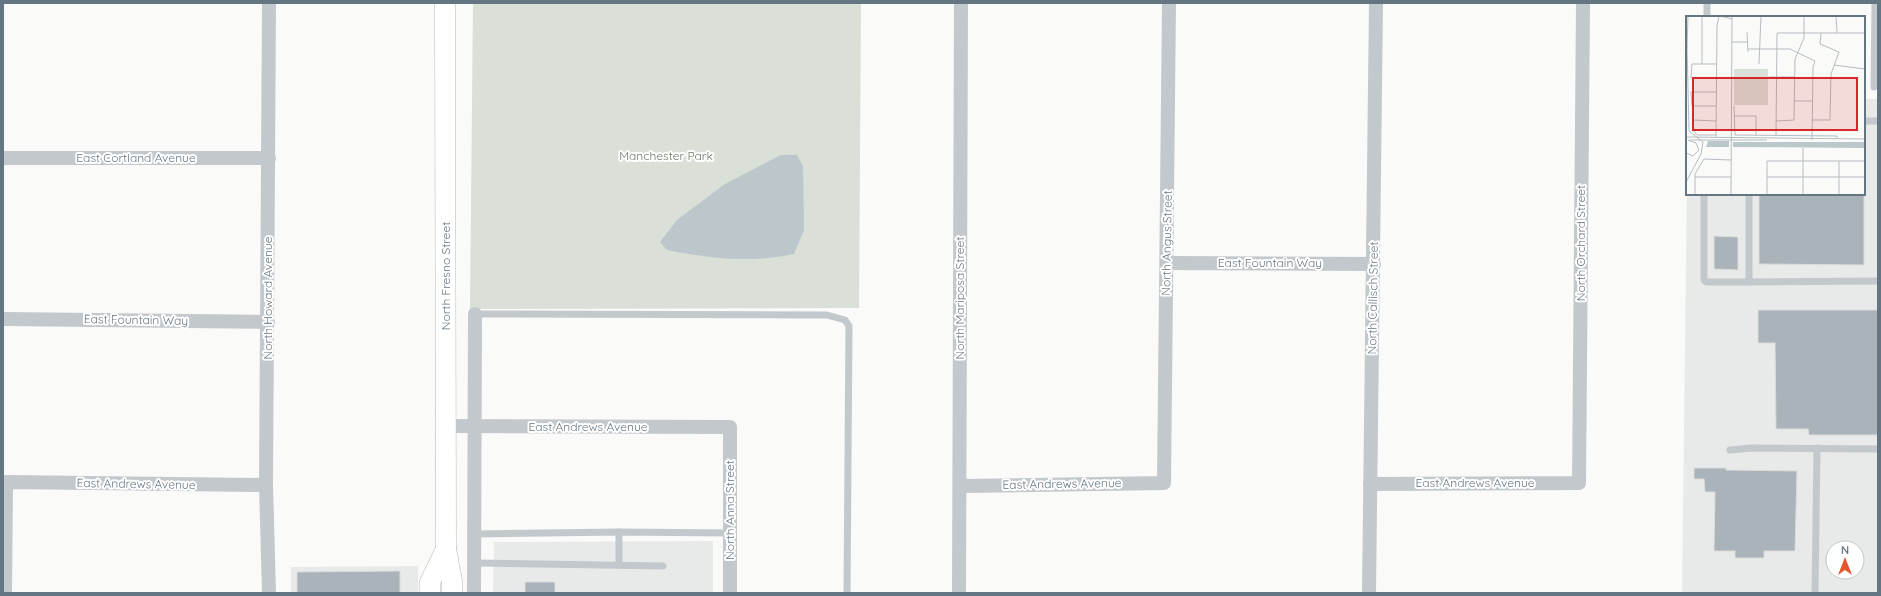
<svg xmlns="http://www.w3.org/2000/svg" width="1881" height="596" viewBox="0 0 1881 596" font-family="Quicksand,sans-serif">
  <rect width="100%" height="100%" fill="#fafaf8"/>
  <g fill="#e8e9e9" fill-rule="evenodd">
    <path d="M 1864,99 L 1878,99 L 1878,593 L 1682,593 L 1687,179 L 1687,194 L 1864,194 ZM 1833,548 L 1857,548 L 1857,572 L 1833,572 Z"/>
    <path d="M 713,541 L 713,593 L 493,593 L 494,542 Z"/>
    <path d="M 418,566 L 418,593 L 291,593 L 291,567 Z"/>
  </g>
  <path fill="#dadfd7" d="M 473,3 L 861,3 L 859,308 L 470,309 Z"/>
  <path fill="#bbc7cb" d="M 781,155 L 797,155 L 803,166 L 804,230 L 794,254 C 748,263 713,259 667,250 L 660,242 L 677,220 L 725,184 Z"/>
  <g fill="#aab3b9" stroke="#dcdcda">
    <path d="M 1759,194 L 1864,194 L 1864,265 L 1759,264 Z"/>
    <path d="M 1714,236 L 1738,237 L 1738,270 L 1714,269 Z"/>
    <path d="M 1758,310 L 1878,310 L 1878,435 L 1809,435 L 1808,429 L 1776,429 L 1775,343 L 1758,343 Z"/>
    <path d="M 1694,468 L 1726,468 L 1726,470 L 1797,471 L 1795,551 L 1764,551 L 1764,558 L 1735,558 L 1735,551 L 1714,551 L 1715,492 L 1705,492 L 1704,479 L 1694,479 Z"/>
    <path d="M 400,571 L 400,593 L 297,593 L 297,572 Z"/>
    <rect x="525" y="582" width="30" height="11"/>
  </g>
  <g fill="none" stroke-linecap="round" stroke-linejoin="round">
    <g stroke="#b3babf" stroke-width="21">
      <g id="secondary">
        <path d="M 445,3 L 446,549 L 452,581 L 452,593"/>
        <path d="M 430,593 L 430,582 L 446,549"/>
      </g>
    </g>
    <g stroke="#c3c8cc" stroke-width="7">
      <path d="M 1707,17 L 1707,3"/>
      <path d="M 1874,87 L 1875,3"/>
      <path d="M 1864,121 L 1878,121"/>
      <path d="M 1704,194 L 1704,280 L 1707,282 L 1749,282"/>
      <path d="M 1749,194 L 1749,282 L 1878,281"/>
      <path d="M 475,314 L 827,315 L 845,320 L 849,326 L 847,593"/>
      <path d="M 1730,450 L 1751,448 L 1878,449"/>
      <path d="M 474,534 L 619,532 L 730,533"/>
      <path d="M 474,563 L 663,566"/>
      <path d="M 619,565 L 619,532"/>
      <path d="M 1815,593 L 1817,448"/>
    </g>
    <g stroke="#c3c8cc" stroke-width="14">
      <path d="M 3,158 L 269,158"/>
      <path d="M 1167,263 L 1374,264"/>
      <path d="M 3,319 L 268,322"/>
      <path d="M 446,426 L 730,427 L 730,593"/>
      <path d="M 1370,484 L 1579,483 L 1583,3"/>
      <path d="M 960,486 L 1164,483 L 1169,3"/>
      <path d="M 5,593 L 6,482 L 266,485"/>
      <path d="M 269,593 L 266,485 L 269,3"/>
      <path d="M 474,593 L 475,314"/>
      <path d="M 959,593 L 961,3"/>
      <path d="M 1369,593 L 1376,3"/>
    </g>
    <use href="#secondary" stroke="#fff" stroke-width="20"/>
  </g>
  <g text-anchor="middle" stroke-width="4" stroke-linejoin="round" paint-order="stroke">
    <g font-size="12" fill="#687a64" stroke="#fff">
      <text x="666" y="160">Manchester Park</text>
    </g>
    <g font-size="12" fill="#657683" stroke="#fff">
      <text x="136" y="162">East Cortland Avenue</text>
      <text transform="translate(1167 243) rotate(-89)" y="4">North Angus Street</text>
      <text transform="translate(1581 243) rotate(-90)" y="4">North Orchard Street</text>
      <text x="1270" y="267">East Fountain Way</text>
      <text transform="translate(446 276) rotate(-90)" y="4">North Fresno Street</text>
      <text transform="translate(268 298) rotate(-90)" y="4">North Howard Avenue</text>
      <text transform="translate(960 298) rotate(-90)" y="4">North Mariposa Street</text>
      <text transform="translate(1373 298) rotate(-89)" y="4">North Callisch Street</text>
      <text transform="translate(136 320) rotate(1)" y="4">East Fountain Way</text>
      <text x="588" y="431">East Andrews Avenue</text>
      <text x="1475" y="487">East Andrews Avenue</text>
      <text transform="translate(136 484) rotate(1)" y="4">East Andrews Avenue</text>
      <text transform="translate(1062 484) rotate(-1)" y="4">East Andrews Avenue</text>
      <text transform="translate(730 510) rotate(-90)" y="4">North Anna Street</text>
    </g>
  </g>
  <g transform="translate(1686 16)">
    <rect width="179" height="179" fill="#fafaf8"/>
    <path d="M 48,53 L 82,53 L 82,89 L 48,89 Z" fill="#dadfd7"/>
    <path d="M 22,125 L 43,125 L 43,131 L 20,131 ZM 47,126 L 179,126 L 179,132 L 47,131 Z" fill="#bbc7cb"/>
    <path fill="none" stroke="#b5bdc2" stroke-width="1" d="M 34,0 L 46,3M 150,0 L 151,17M 61,16 L 62,36M 46,26 L 61,26M 1,32 L 2,0M 62,33 L 104,33 L 129,45 L 127,51 L 126,124M 16,48 L 16,0M 30,48 L 6,48 L 5,62 L 46,62M 73,48 L 75,0M 148,49 L 179,53M 83,61 L 109,61M 108,85 L 126,85M 30,90 L 6,90 L 5,76 L 30,76M 48,90 L 49,119 L 151,120 L 151,122M 48,100 L 70,100 L 70,120M 126,104 L 144,104 L 145,58 L 153,36 L 134,28 L 135,17M 30,105 L 7,104 L 7,114 L 11,119 L 30,119M 90,105 L 108,104 L 109,43 L 118,22 L 118,0M 90,120 L 91,17 L 179,17M 0,121 L 179,123M 30,121 L 31,10 L 33,0M 3,124 L 81,124M 117,132 L 117,179M 0,137 L 7,140 L 13,134 L 10,127 L 2,124M 9,161 L 45,161M 81,161 L 179,161M 0,166 L 15,138 L 17,126 L 3,115 L 1,30M 9,179 L 9,158 L 18,143 L 45,144M 45,179 L 46,0M 81,179 L 81,145 L 179,145M 153,179 L 153,145"/>
    <path fill="#d62828" fill-opacity="0.15" stroke="#d62828" stroke-width="2" d="M 7,62 L 171,62 L 171,114 L 7,114 Z"/>
    <rect width="179" height="179" fill="none" stroke="#657683" stroke-width="2"/>
  </g>
  <rect width="1881" height="596" fill="none" stroke="#657683" stroke-width="8"/>
  <g transform="translate(1845 560)"><circle r="19" fill="#ffffff" stroke="#c1c8cd"/>
  <path d="M0-3L7 15L0 10L-7 15Z" fill="#e4572e"/>
  <text y="-6" font-size="11" font-weight="bold" text-anchor="middle" fill="#657683">N</text>
  </g>
</svg>
